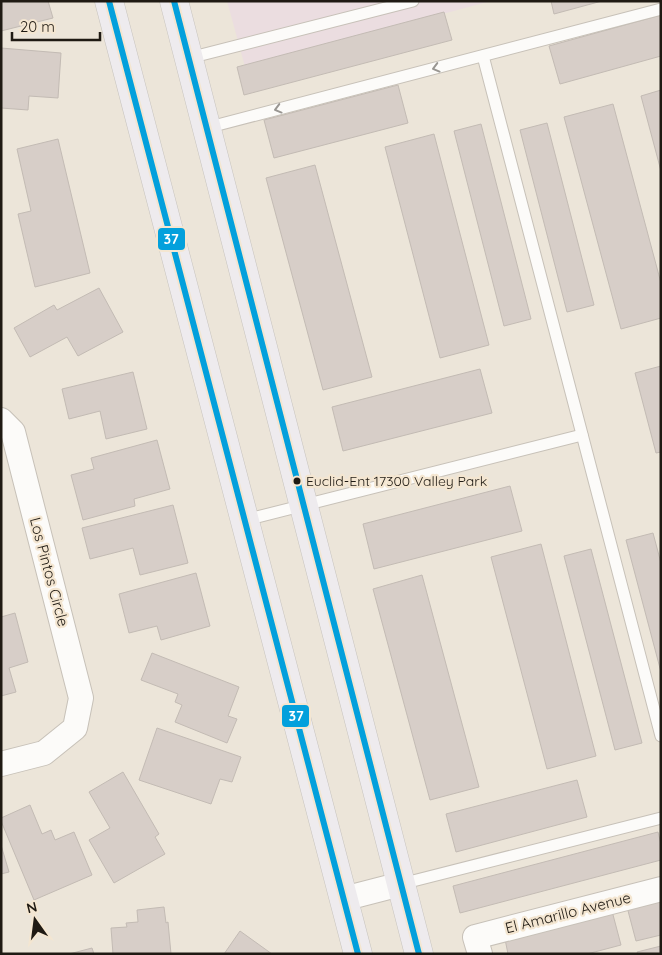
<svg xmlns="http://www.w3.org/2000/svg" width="662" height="955" viewBox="0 0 662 955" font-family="Quicksand,sans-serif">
  <rect width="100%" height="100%" fill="#ece5d9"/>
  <path fill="#ebdde0" d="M 227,1 L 491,1 L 245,67 Z"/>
  <g fill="#d7cec8" stroke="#c3bbb4">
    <path d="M 1,1 L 48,1 L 53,18 L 1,31 Z"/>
    <path d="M 551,1 L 602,1 L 554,14 Z"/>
    <path d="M 444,12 L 452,40 L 244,95 L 237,67 Z"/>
    <path d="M 661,15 L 661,56 L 560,84 L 549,46 Z"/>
    <path d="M 1,48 L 61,53 L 58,98 L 29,96 L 28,110 L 1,108 Z"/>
    <path d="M 398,85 L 408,123 L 274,158 L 264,120 Z"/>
    <path d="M 661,90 L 661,171 L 641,96 Z"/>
    <path d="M 613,104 L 661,283 L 661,318 L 621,329 L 564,117 Z"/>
    <path d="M 547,123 L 594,305 L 567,312 L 520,130 Z"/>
    <path d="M 481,124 L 531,319 L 504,326 L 454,131 Z"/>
    <path d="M 434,134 L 489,345 L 440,358 L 385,147 Z"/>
    <path d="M 58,139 L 90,273 L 35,287 L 18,214 L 31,211 L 17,149 Z"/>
    <path d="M 315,165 L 372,377 L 323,390 L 266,178 Z"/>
    <path d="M 99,288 L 123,332 L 78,356 L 67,337 L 30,357 L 14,328 L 54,305 L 57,310 Z"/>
    <path d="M 661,366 L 661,452 L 656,453 L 635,373 Z"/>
    <path d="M 480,369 L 492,413 L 343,451 L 332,407 Z"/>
    <path d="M 133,372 L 147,429 L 106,439 L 100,411 L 69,419 L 62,389 Z"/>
    <path d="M 157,440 L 170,489 L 134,499 L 135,506 L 83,520 L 71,475 L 94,469 L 91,458 Z"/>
    <path d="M 510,486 L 522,531 L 374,569 L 363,524 Z"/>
    <path d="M 173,505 L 188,563 L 140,575 L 133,548 L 90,559 L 82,528 Z"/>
    <path d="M 653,533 L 661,563 L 661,672 L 626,540 Z"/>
    <path d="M 541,544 L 596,756 L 547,769 L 491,557 Z"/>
    <path d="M 591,549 L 642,743 L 615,750 L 564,556 Z"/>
    <path d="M 196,573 L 210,626 L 161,640 L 157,626 L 129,633 L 119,594 Z"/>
    <path d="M 422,575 L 479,787 L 430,800 L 373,589 Z"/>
    <path d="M 15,613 L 28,662 L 9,668 L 16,692 L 1,696 L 1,617 Z"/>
    <path d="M 152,653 L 239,687 L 228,716 L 237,719 L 227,743 L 175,722 L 182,705 L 175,702 L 178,694 L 141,680 Z"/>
    <path d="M 157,728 L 241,757 L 232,782 L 220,779 L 211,804 L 139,780 Z"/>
    <path d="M 123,772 L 159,834 L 155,837 L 165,854 L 114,883 L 89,840 L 110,828 L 89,792 Z"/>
    <path d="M 577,780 L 587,817 L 456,852 L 446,814 Z"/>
    <path d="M 30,805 L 42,834 L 51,830 L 55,840 L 74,832 L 92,875 L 34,900 L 1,821 L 1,818 Z"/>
    <path d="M 658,832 L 661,844 L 661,860 L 460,913 L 453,886 Z"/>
    <path d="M 1,845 L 9,872 L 1,874 Z"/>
    <path d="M 661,899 L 661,935 L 636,941 L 627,907 Z"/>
    <path d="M 164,907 L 166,923 L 168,922 L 171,954 L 113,954 L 111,928 L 127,927 L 126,923 L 138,922 L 137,910 Z"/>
    <path d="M 612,911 L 621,945 L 587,954 L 508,954 L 505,939 Z"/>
    <path d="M 240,931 L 272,954 L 224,954 Z"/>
    <path d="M 661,946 L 661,954 L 638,954 L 637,952 Z"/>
    <path d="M 92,948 L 94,954 L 69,954 Z"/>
  </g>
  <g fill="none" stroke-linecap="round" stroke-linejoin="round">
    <g stroke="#c7c1b8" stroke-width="13">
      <g id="service">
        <path d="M 483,56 L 661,736"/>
        <path d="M 189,58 L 413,1"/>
        <path d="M 206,128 L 661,9"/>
        <path d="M 245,520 L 582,435"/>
        <path d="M 401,884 L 661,818"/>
      </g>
    </g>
    <g stroke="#c7c1b8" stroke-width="26">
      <g id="minor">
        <path d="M 1,420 L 13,432 L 81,698 L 75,728 L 44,753 L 1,764"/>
        <path d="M 343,899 L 401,884"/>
        <path d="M 480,954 L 475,937 L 661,889"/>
      </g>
    </g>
    <g stroke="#c7c3be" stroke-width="29">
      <g id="primary">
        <path d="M 109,1 L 358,954"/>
        <path d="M 174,1 L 419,954"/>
      </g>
    </g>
    <use href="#service" stroke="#fcfbf9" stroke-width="11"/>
    <use href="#minor" stroke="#fcfbf9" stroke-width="24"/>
    <use href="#primary" stroke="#eeebee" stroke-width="28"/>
    <g stroke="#f4e6d1" stroke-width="10">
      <g id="bus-1">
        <path d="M 109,1 L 358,954"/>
        <path d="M 174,1 L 419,954"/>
      </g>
    </g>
    <use href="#bus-1" stroke="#03a0dc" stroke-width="6"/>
  </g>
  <defs><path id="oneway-chevron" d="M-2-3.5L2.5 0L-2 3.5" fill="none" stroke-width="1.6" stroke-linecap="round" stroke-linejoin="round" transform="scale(1.25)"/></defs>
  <g stroke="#999692">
    <use href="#oneway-chevron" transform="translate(436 68) rotate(165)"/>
    <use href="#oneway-chevron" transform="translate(278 109) rotate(165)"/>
  </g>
  <circle fill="#1f1a13" stroke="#f4e6d1" stroke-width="2" cx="297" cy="481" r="4.5"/>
  <g text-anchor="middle" stroke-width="4.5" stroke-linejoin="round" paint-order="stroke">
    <g font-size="14" fill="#1f1a13" stroke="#f4e6d1" text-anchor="start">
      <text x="306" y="486">Euclid-Ent 17300 Valley Park</text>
    </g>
    <g font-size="15" fill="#1f1a13" stroke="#f4e6d1">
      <text transform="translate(49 572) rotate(75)" y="5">Los Pintos Circle</text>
      <text transform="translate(568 913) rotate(-14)" y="5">El Amarillo Avenue</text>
    </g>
  </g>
  <g stroke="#f4e6d1" stroke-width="2">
    <rect x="157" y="227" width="29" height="24" rx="5" fill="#03a0dc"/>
    <rect x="281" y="704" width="29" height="24" rx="5" fill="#03a0dc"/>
  </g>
  <g font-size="14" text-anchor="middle" font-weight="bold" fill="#fff">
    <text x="171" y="244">37</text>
    <text x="296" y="721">37</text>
  </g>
  <rect width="662" height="955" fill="none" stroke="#1f1a13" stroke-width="5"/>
  <g transform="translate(35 920) rotate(346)" stroke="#f4e6d1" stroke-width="4" paint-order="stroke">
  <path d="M0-4L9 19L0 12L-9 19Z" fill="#1f1a13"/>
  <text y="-8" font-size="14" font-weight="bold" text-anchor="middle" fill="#1f1a13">N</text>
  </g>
  <path d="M12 32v8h88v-8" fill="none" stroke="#1f1a13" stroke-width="2.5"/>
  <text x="20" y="32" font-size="15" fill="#1f1a13" stroke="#f4e6d1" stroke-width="4" paint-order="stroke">20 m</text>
</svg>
